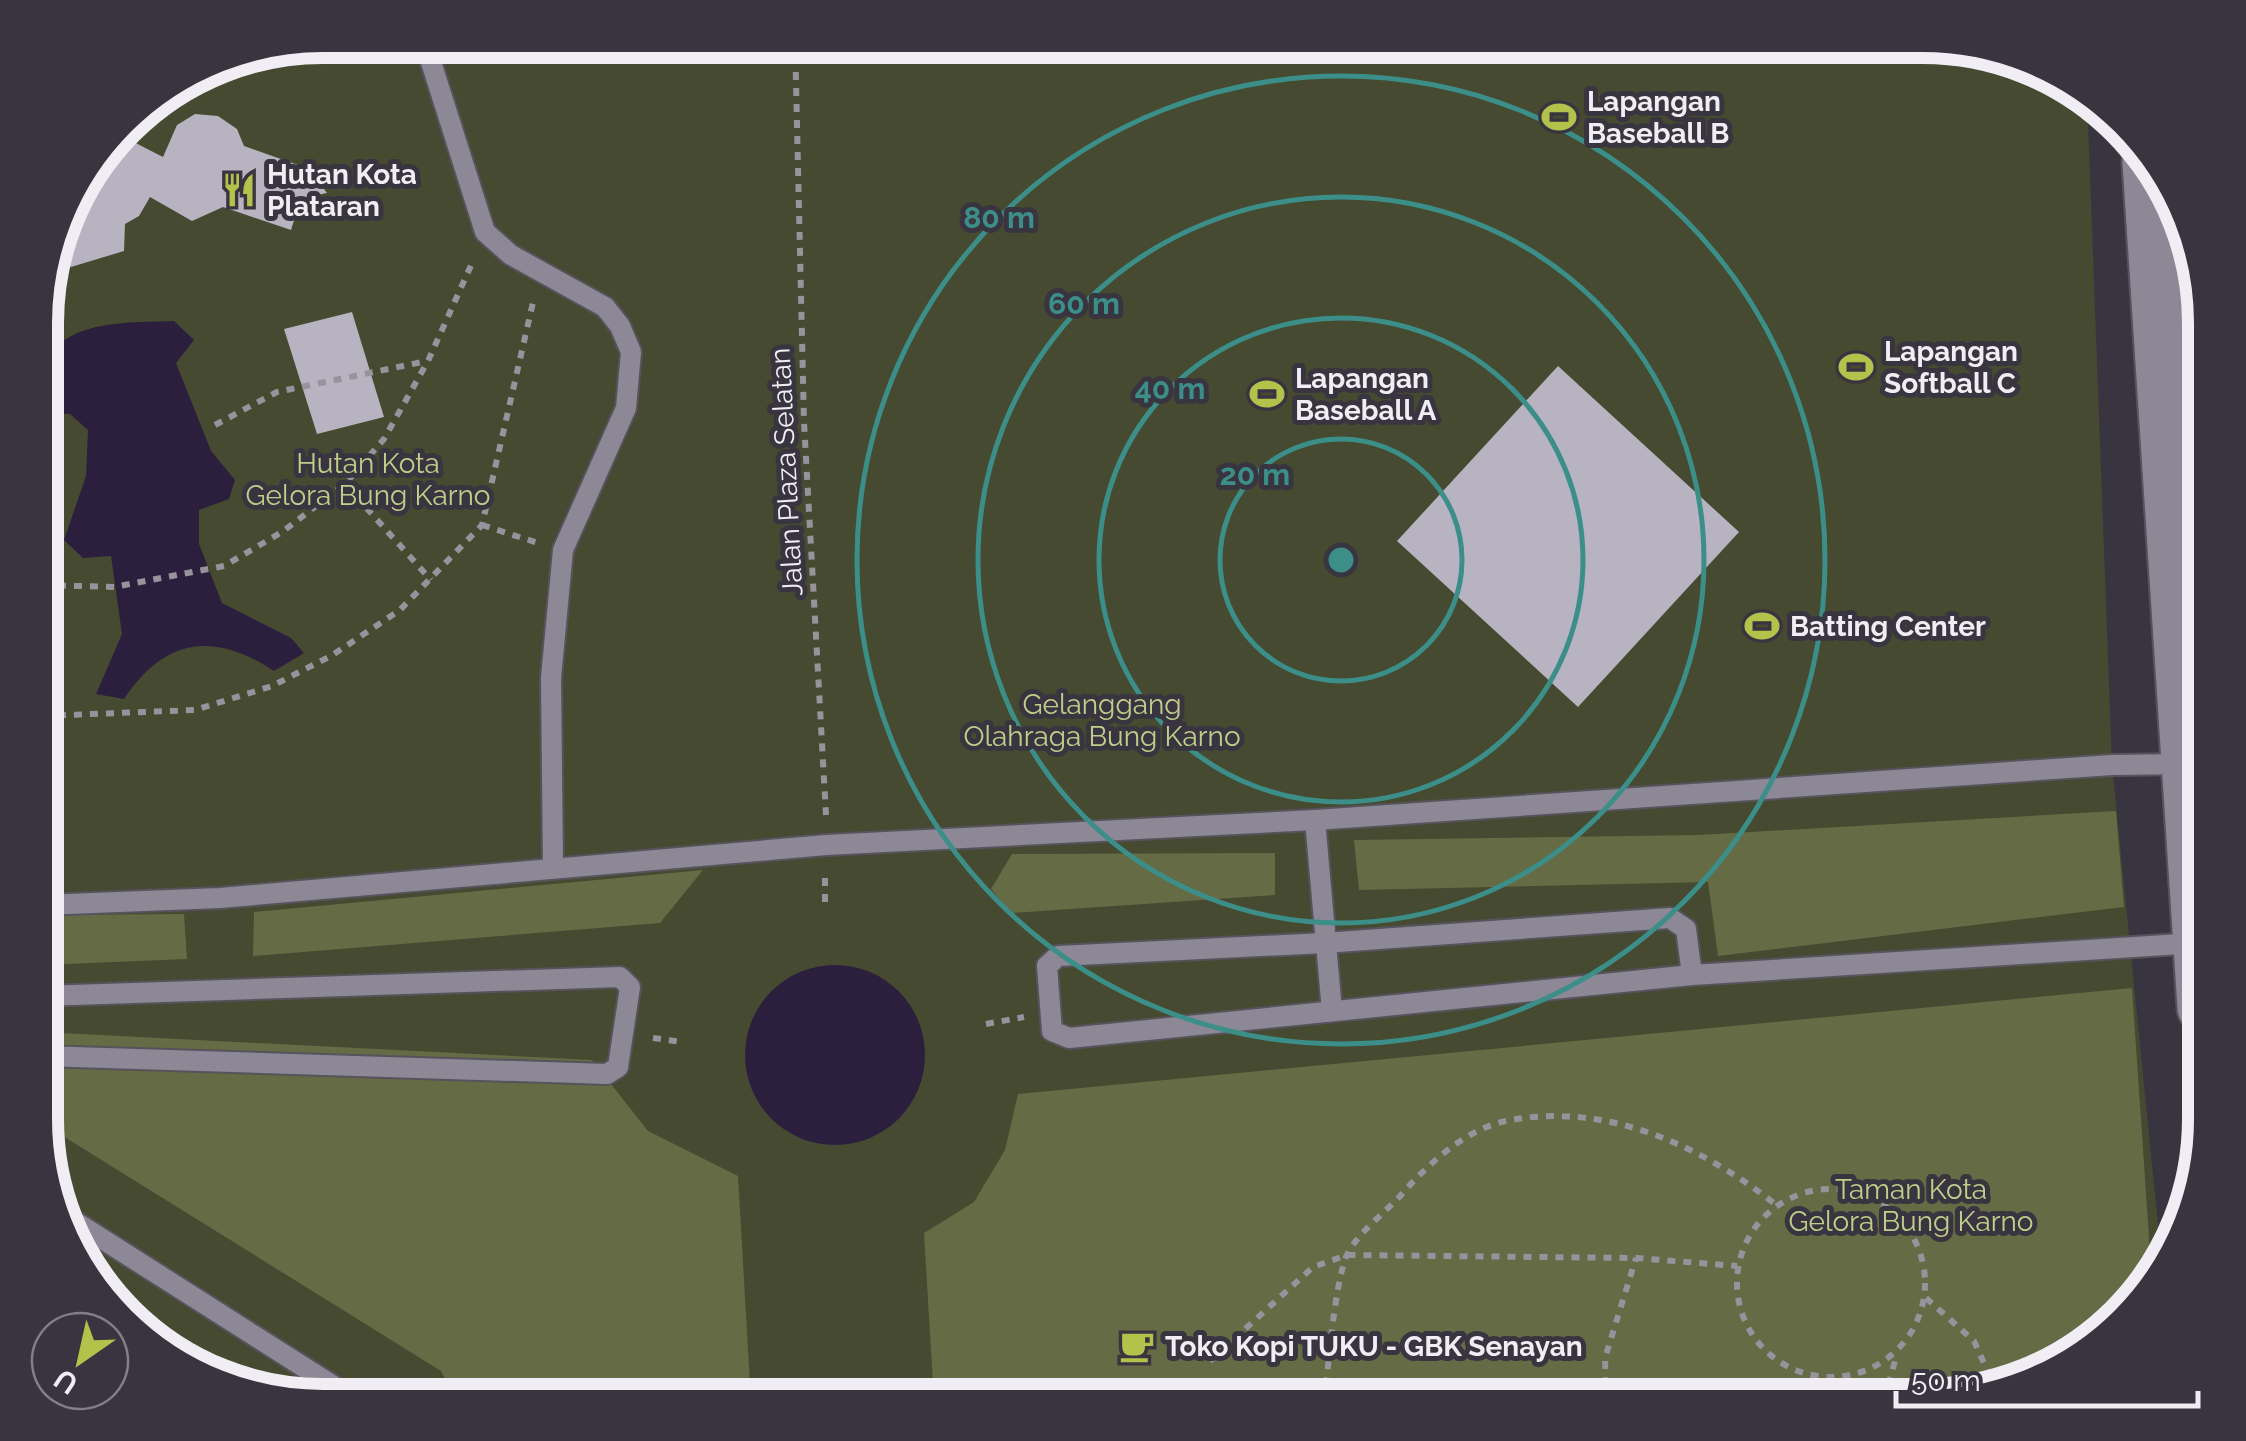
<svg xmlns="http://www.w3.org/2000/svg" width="2246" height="1441" viewBox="0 0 2246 1441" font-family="Raleway,sans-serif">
  <rect width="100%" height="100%" fill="#393540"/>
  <path fill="#454a31" d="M 323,40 L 1924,40 L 2081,88 L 2087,95 L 2112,765 L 2162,1265 L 2158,1276 L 2064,1363 L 1941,1400 L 322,1401 L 165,1353 L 78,1260 L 42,1155 L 42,286 L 69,197 L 136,111 L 215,61 Z"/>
  <g fill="#656b44">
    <path d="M 2116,811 L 2124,907 L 1718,956 L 1708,882 L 1359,890 L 1354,840 L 1699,835 Z"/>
    <path d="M 1275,853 L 1275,895 L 1011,913 L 991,889 L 1012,854 Z"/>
    <path d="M 703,870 L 660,923 L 253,956 L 254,912 Z"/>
    <path d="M 184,914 L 187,959 L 42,965 L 42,915 Z"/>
    <path d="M 2132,988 L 2152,1281 L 2064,1363 L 1941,1400 L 934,1401 L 924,1233 L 974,1202 L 1005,1150 L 1018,1094 Z"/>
    <path d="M 42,1032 L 592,1060 L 648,1131 L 738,1176 L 751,1401 L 457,1401 L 441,1371 L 42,1123 Z"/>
  </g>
  <g fill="#2c1f3e">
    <path d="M 174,321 L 194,340 L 176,363 L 211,451 L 235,480 L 229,499 L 199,510 L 199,544 L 222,603 L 291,638 L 304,653 L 274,671 C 213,631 165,638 124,699 L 96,694 L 122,634 L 111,556 L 83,558 L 64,540 L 86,476 L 88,430 L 70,414 L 42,413 C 42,399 38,377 44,365 C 65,318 131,323 174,321 Z"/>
    <circle cx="835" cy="1055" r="90"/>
  </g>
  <g fill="#b7b3c0">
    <path d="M 195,114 L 218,116 L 237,129 L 244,146 L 309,169 L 327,193 L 301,198 L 291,230 L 223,207 L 192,221 L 150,197 L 139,216 L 125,224 L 124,251 L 71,267 L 55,245 L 69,197 L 118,134 L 163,157 L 177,125 Z"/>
    <path d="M 352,312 L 384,417 L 317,434 L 284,329 Z"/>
    <path d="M 1558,366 L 1739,532 L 1578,707 L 1397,541 Z"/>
  </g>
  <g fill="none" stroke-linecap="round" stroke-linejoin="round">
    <g stroke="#56535c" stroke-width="24">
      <g id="lane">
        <path d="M 424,40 L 485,232 L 511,255 L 605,307 L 620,326 L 631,352 L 626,408 L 563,550 L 551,678 L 553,865"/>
        <path d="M 1315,820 L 1332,1011"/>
        <path d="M 42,905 L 220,898 L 826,845 L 1315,820 L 2112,765 L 2188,764"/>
        <path d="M 1692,975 L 1686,929 L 1670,918 L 1324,943 L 1058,956 L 1047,966 L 1052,1031 L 1069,1038 L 1692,975 L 2197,943"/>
        <path d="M 42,996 L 620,977 L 630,987 L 618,1067 L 607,1074 L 42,1056"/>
        <path d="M 63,1214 L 357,1401"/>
      </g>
    </g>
    <g stroke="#56535c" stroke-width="59">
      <path id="secondary" d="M 2150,162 L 2205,1007"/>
    </g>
    <g stroke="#97939c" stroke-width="6" stroke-dasharray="8 8" stroke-linecap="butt">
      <path d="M 795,40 L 804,422 L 826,815"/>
      <path d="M 215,425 L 277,392 L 427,361"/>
      <path d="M 345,484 L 431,580"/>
      <path d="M 482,525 L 538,543"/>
      <path d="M 42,585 L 114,587 L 224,566 L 282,532 L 345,484 L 384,439 L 428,361 L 473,261"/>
      <path d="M 42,716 L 195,710 L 272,686 L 331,656 L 400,610 L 482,525 L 534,298"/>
      <path d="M 825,902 L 825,873"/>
      <path d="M 986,1024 L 1024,1017"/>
      <path d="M 653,1038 L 682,1042"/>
      <circle cx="1831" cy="1283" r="94"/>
      <path d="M 1926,1298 L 1974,1341 L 1994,1385"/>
      <path d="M 1210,1361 L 1313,1267 L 1347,1255 L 1636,1258 L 1737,1266"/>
      <path d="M 1884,1400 L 1897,1354"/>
      <path d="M 1324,1401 C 1329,1364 1334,1289 1346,1257 C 1355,1235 1386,1212 1402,1194 C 1428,1164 1466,1129 1506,1121 C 1605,1101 1700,1145 1775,1204"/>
      <path d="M 1606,1401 L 1605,1358 L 1636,1258"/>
    </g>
    <use href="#lane" stroke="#8d8895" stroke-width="20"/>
    <use href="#secondary" stroke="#8d8895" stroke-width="55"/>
  </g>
  <g fill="none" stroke="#3c8e89" stroke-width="5">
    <circle cx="1341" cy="560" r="121"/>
    <circle cx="1341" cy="560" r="242"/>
    <circle cx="1341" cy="560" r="363"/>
    <circle cx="1341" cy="560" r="484"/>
  </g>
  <defs>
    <g id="stadium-bare" transform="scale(2.7)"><path d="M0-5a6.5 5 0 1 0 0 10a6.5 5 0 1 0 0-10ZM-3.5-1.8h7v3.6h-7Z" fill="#b3c24b" stroke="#393540" stroke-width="2.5" paint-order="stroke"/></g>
    <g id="restaurant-bare" transform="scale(2.7)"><path d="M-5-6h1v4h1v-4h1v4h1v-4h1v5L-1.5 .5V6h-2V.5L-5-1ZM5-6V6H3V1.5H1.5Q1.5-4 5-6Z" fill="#b3c24b" stroke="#393540" stroke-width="2.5" paint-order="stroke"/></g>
    <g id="cafe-bare" transform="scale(2.7)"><path d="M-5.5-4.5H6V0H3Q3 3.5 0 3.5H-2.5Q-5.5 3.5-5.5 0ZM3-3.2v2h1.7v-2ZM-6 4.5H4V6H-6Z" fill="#b3c24b" stroke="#393540" stroke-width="2.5" paint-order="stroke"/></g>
  </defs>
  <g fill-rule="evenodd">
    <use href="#stadium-bare" x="1559" y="117"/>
    <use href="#restaurant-bare" x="239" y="190"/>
    <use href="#stadium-bare" x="1856" y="367"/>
    <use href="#stadium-bare" x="1267" y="394"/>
    <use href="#stadium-bare" x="1762" y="626"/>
    <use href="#cafe-bare" x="1137" y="1346"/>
  </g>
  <g text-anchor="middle" stroke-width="10" stroke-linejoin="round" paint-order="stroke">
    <g font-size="28" font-weight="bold" fill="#f0edf4" stroke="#393540" text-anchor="start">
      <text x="1587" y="111">Lapangan<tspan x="1587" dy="32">Baseball B</tspan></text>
      <text x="267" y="184">Hutan Kota<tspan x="267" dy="32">Plataran</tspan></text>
      <text x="1884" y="361">Lapangan<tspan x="1884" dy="32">Softball C</tspan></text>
      <text x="1295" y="388">Lapangan<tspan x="1295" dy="32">Baseball A</tspan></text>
      <text x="1790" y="636">Batting Center</text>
      <text x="1165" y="1356">Toko Kopi TUKU - GBK Senayan</text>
    </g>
    <g font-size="28" fill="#c2cd8a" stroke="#393540">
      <text x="368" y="473">Hutan Kota<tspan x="368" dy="32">Gelora Bung Karno</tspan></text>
      <text x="1102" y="714">Gelanggang<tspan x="1102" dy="32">Olahraga Bung Karno</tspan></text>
      <text x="1911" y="1199">Taman Kota<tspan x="1911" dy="32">Gelora Bung Karno</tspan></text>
    </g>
    <g font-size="28" fill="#f0edf4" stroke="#393540">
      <text transform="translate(786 472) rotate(-93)" y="10">Jalan Plaza Selatan</text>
    </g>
  </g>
  <path d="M0 0H2246V1441H0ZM323 58H1923A265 265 0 0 1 2188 323V1119A265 265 0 0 1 1923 1384H323A265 265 0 0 1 58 1119V323A265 265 0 0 1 323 58Z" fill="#393540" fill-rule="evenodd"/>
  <path fill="none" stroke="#f0edf4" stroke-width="12" d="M323 58H1923A265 265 0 0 1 2188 323V1119A265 265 0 0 1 1923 1384H323A265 265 0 0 1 58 1119V323A265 265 0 0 1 323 58Z"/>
  <circle cx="1341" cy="560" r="15" fill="#3c8e89" stroke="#393540" stroke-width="5"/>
  <g font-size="30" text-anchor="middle" font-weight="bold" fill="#3c8e89" stroke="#393540" stroke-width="10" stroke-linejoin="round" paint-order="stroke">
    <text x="999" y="228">80 m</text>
    <text x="1084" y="314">60 m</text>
    <text x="1170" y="399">40 m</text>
    <text x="1255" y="485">20 m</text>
  </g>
  <g transform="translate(80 1361) rotate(214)"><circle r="48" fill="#393540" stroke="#827f88" stroke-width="2.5"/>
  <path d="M0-8L18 38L0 25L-18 38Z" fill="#b3c24b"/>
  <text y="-15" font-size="28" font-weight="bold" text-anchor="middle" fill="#f0edf4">U</text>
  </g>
  <path d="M1896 1391v15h302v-15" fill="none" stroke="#f0edf4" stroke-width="5"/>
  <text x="1911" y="1391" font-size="30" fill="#f0edf4" stroke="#393540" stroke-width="8" paint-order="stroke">50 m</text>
</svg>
